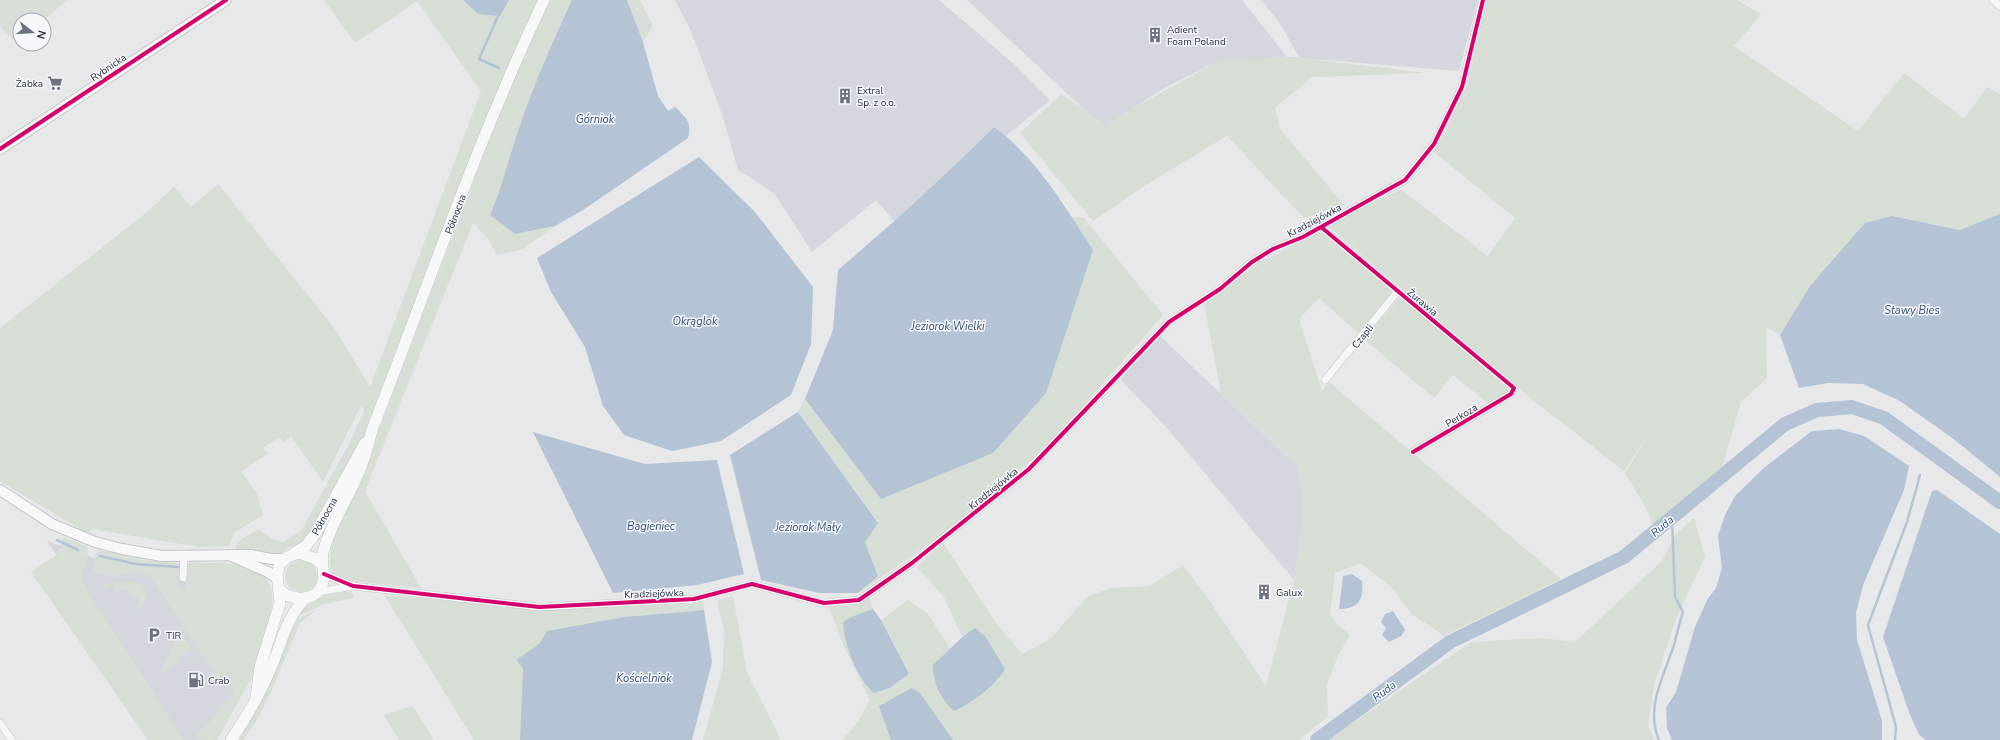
<svg xmlns="http://www.w3.org/2000/svg" width="2000" height="740" viewBox="0 0 2000 740" font-family="'Nunito Sans',sans-serif">
  <rect width="100%" height="100%" fill="#e6e8ea"/>
  <g fill="#d4d7dd">
    <path d="M 675,0 L 939,0 L 1015,65 L 1050,100 L 1006,136 L 994,127 L 947,174 L 895,222 L 876,200 L 812,252 L 774,193 L 738,170 L 723,117 L 691,31 Z"/>
    <path d="M 967,0 L 1242,0 L 1287,57 L 1214,63 L 1161,90 L 1104,128 Z"/>
    <path d="M 1261,0 L 1478,0 L 1459,71 L 1300,58 L 1278,21 Z"/>
    <path d="M 1158,334 L 1298,467 L 1304,513 L 1294,580 L 1168,429 L 1121,380 Z"/>
    <path d="M 47,541 L 103,561 L 184,572 L 243,669 L 237,692 L 208,740 L 181,740 Z"/>
  </g>
  <g fill="#d6ded6">
    <path d="M 0,0 L 67,0 L 44,20 L 20,20 L 20,40 L 17,43 L 0,27 Z"/>
    <path d="M 324,0 L 540,0 L 496,93 L 377,401 L 366,433 L 305,541 L 288,548 L 277,556 L 238,551 L 235,547 L 240,540 L 258,529 L 274,540 L 284,542 L 301,531 L 349,444 L 365,409 L 361,406 L 323,482 L 291,436 L 283,442 L 279,437 L 263,448 L 268,454 L 241,471 L 257,494 L 263,515 L 235,532 L 229,546 L 199,547 L 92,529 L 87,533 L 0,481 L 0,328 L 146,213 L 174,187 L 191,207 L 218,184 L 335,329 L 370,387 L 481,91 L 417,1 L 355,43 Z"/>
    <path d="M 549,0 L 572,0 C 552,42 533,86 518,130 C 508,159 502,188 490,215 L 515,234 L 555,226 L 523,249 L 497,255 L 489,240 L 473,223 L 365,491 L 421,588 L 352,581 L 332,573 C 322,544 353,501 364,473 C 370,459 374,444 379,429 L 513,78 Z"/>
    <path d="M 627,0 L 640,0 L 653,26 L 643,42 Z"/>
    <path d="M 1487,0 L 1737,0 L 1761,14 L 1734,46 L 1858,131 L 1904,73 L 1964,119 L 1987,87 L 2000,94 L 2000,214 L 1960,230 L 1892,216 L 1810,286 L 1780,335 L 1766,327 L 1767,378 L 1741,402 L 1721,471 L 1654,527 L 1645,506 L 1625,473 L 1650,433 L 1624,471 L 1523,392 L 1326,224 L 1401,190 L 1488,256 L 1515,218 L 1433,151 L 1444,135 L 1468,84 Z"/>
    <path d="M 1294,57 L 1426,73 L 1312,77 L 1275,108 L 1280,129 L 1344,205 L 1304,218 L 1227,136 L 1149,183 L 1093,221 L 1020,133 L 1061,94 L 1105,124 L 1220,60 Z"/>
    <path d="M 1072,217 L 1084,218 L 1163,315 C 1116,368 1068,427 1015,475 C 966,518 912,557 858,593 L 878,576 L 865,542 L 878,522 L 798,412 L 805,399 L 881,499 L 1093,250 Z"/>
    <path d="M 1320,232 L 1392,292 L 1359,334 L 1319,298 L 1299,319 L 1322,391 L 1329,382 L 1561,579 L 1444,636 L 1412,614 L 1391,587 L 1361,563 L 1335,573 L 1330,615 L 1337,624 L 1350,635 L 1338,656 L 1327,684 L 1328,716 L 1299,740 L 842,740 L 857,723 L 870,700 L 845,649 L 829,607 C 842,606 858,606 869,598 L 873,609 L 851,617 L 844,622 C 844,649 861,670 874,693 L 889,688 L 898,651 L 881,620 L 908,600 L 927,613 L 951,649 L 933,664 L 983,691 L 999,679 L 1001,662 L 993,650 L 965,634 L 962,637 L 944,597 L 917,567 L 943,543 L 994,620 L 1022,654 L 1050,639 L 1088,596 L 1112,588 L 1150,586 L 1183,565 L 1209,600 L 1266,686 L 1294,580 L 1304,513 L 1298,467 L 1221,393 L 1204,303 L 1261,262 Z"/>
    <path d="M 1400,297 L 1507,388 L 1509,392 L 1488,403 L 1453,375 L 1434,398 L 1364,339 Z"/>
    <path d="M 1694,518 L 1705,557 L 1676,619 L 1654,685 L 1648,726 L 1654,740 L 1328,740 L 1471,642 L 1540,638 L 1575,642 L 1662,561 L 1676,534 Z"/>
    <path d="M 64,537 L 87,546 C 91,559 78,571 85,587 L 184,740 L 148,740 L 31,572 L 58,554 Z"/>
    <path d="M 100,550 L 143,560 L 180,563 L 181,566 L 179,587 L 184,589 L 186,587 L 188,563 C 233,562 288,560 268,622 L 270,623 L 253,675 L 217,740 L 194,739 L 196,733 L 201,728 L 202,729 L 207,721 L 209,724 L 211,722 L 209,720 L 217,714 L 216,712 L 234,694 L 234,691 L 232,690 L 226,681 L 227,679 L 225,680 L 222,676 L 217,679 L 152,578 C 134,564 111,583 95,572 C 90,565 93,555 100,550 Z"/>
    <circle cx="301" cy="576" r="16"/>
    <path d="M 131,581 L 140,583 C 150,592 146,601 141,611 L 137,605 L 141,601 L 139,597 L 134,600 L 126,588 L 117,593 L 112,584 L 104,589 L 103,586 L 105,584 Z"/>
    <path d="M 352,591 L 354,598 L 324,604 L 296,617 L 306,606 L 327,594 Z"/>
    <path d="M 385,596 L 597,608 L 691,604 L 703,600 L 704,610 L 624,617 L 548,631 L 540,643 L 516,660 L 523,668 L 520,740 L 474,740 Z"/>
    <path d="M 733,596 L 747,673 L 781,740 L 703,740 L 723,668 L 724,628 L 717,601 Z"/>
    <path d="M 317,609 L 300,623 L 269,696 L 258,718 L 243,740 L 239,740 C 261,705 276,667 291,629 L 293,629 L 298,619 Z"/>
    <path d="M 180,633 L 182,634 L 193,650 L 178,660 L 179,663 L 162,672 L 161,670 Z"/>
    <path d="M 413,706 L 434,740 L 399,740 L 384,715 Z"/>
  </g>
  <g fill="#b4c4d5">
    <path d="M 463,0 L 509,0 L 500,16 L 478,14 Z"/>
    <path d="M 572,0 L 627,0 L 643,42 L 658,96 L 668,111 L 675,107 C 686,118 692,121 688,138 L 583,210 L 555,226 L 515,234 L 490,215 C 502,188 508,159 518,131 C 533,86 552,43 572,0 Z"/>
    <path d="M 994,127 C 1037,158 1065,207 1093,250 L 1046,393 L 993,453 L 881,499 L 805,399 L 833,330 L 838,270 C 892,224 944,177 994,127 Z"/>
    <path d="M 699,157 L 755,212 L 813,287 L 811,344 L 791,395 L 721,441 L 672,451 L 624,435 L 603,406 L 585,347 L 551,292 L 537,258 Z"/>
    <path d="M 2000,214 L 2000,477 L 1955,440 L 1900,401 L 1863,384 L 1828,383 L 1799,388 L 1780,335 L 1810,286 L 1865,223 L 1892,216 L 1960,230 Z"/>
    <path d="M 798,412 L 878,523 L 865,542 L 878,576 L 858,593 L 819,593 L 761,580 L 730,455 Z"/>
    <path d="M 1839,429 L 1864,436 L 1909,466 L 1904,490 L 1863,585 L 1856,613 L 1857,640 L 1882,721 L 1882,740 L 1672,740 L 1667,728 L 1666,708 L 1676,692 L 1695,627 L 1707,600 L 1716,588 L 1722,568 L 1718,536 L 1725,515 L 1735,496 L 1765,467 L 1812,431 Z"/>
    <path d="M 533,432 L 645,464 L 717,460 L 744,574 L 697,585 L 613,593 Z"/>
    <path d="M 1937,490 L 2000,534 L 2000,740 L 1926,740 L 1919,735 L 1909,712 L 1883,637 L 1932,491 Z"/>
    <path d="M 1352,574 L 1362,581 C 1364,600 1358,609 1339,609 L 1343,576 Z"/>
    <path d="M 873,609 L 881,620 L 909,674 L 889,688 L 874,693 C 857,679 844,644 843,622 L 851,617 Z"/>
    <path d="M 704,610 L 712,662 L 692,740 L 520,740 L 523,668 L 516,660 L 540,643 L 547,631 L 624,617 Z"/>
    <path d="M 1393,611 L 1405,630 L 1401,636 L 1389,642 L 1382,635 L 1386,628 L 1381,622 L 1385,614 Z"/>
    <path d="M 975,628 L 985,636 L 1005,669 C 997,684 970,705 954,711 C 940,699 933,683 933,664 C 948,653 959,637 975,628 Z"/>
    <path d="M 912,688 L 920,693 L 953,740 L 891,740 L 879,706 Z"/>
  </g>
  <g fill="none" stroke-linecap="round" stroke-linejoin="round">
    <g stroke="#b4c4d5" stroke-width="2.5">
      <path d="M 498,16 L 479,59 L 499,68"/>
      <path d="M 57,540 L 78,550"/>
      <path d="M 100,556 L 135,564 L 179,567"/>
      <path d="M 1659,740 C 1645,707 1664,676 1674,645 C 1677,634 1679,623 1683,612 L 1675,597 L 1672,518"/>
      <path d="M 1895,740 L 1896,727 L 1868,625 L 1907,522 L 1920,475"/>
    </g>
    <path stroke="#b4c4d5" stroke-width="14" d="M 1317,740 L 1450,642 L 1624,557 L 1785,424 L 1817,410 L 1852,407 L 1884,418 L 2000,502"/>
    <g stroke="#c4c6c8" stroke-width="8">
      <g id="street">
        <path d="M 1993,0 L 2000,6"/>
        <path d="M 1321,227 L 1514,388 L 1511,394 L 1413,452"/>
        <path d="M 1325,380 L 1398,291"/>
        <path d="M 324,574 L 353,586 L 539,607 L 694,599 L 752,584 L 824,603 L 859,600 L 912,563 L 1029,469 L 1169,322 L 1220,289 L 1252,262 L 1273,249 L 1303,237 L 1405,180 L 1434,144 L 1462,87 L 1483,0"/>
        <path d="M 183,578 L 184,556"/>
        <path d="M 318,592 L 353,586"/>
        <path d="M 0,723 L 12,740"/>
      </g>
    </g>
    <g stroke="#c4c6c8" stroke-width="12">
      <g id="secondary">
        <path d="M 0,149 L 226,0"/>
        <path d="M 0,490 L 52,524 L 95,542 L 122,549 L 162,556 L 251,555 L 271,559 L 284,559"/>
        <path d="M 234,557 L 268,572 L 277,578"/>
      </g>
    </g>
    <g stroke="#c2c5c8" stroke-width="12">
      <g id="primary">
        <path d="M 294,553 L 306,546 L 315,534 L 365,443"/>
        <path d="M 280,590 C 290,600 311,602 320,589 C 328,577 320,565 323,553 C 330,525 347,500 358,474 C 365,460 368,445 372,430 C 428,286 478,139 544,0"/>
        <path d="M 256,698 L 260,667 L 280,603 L 277,574 L 280,564 L 287,557 L 299,553 L 316,559 L 323,565"/>
        <path d="M 231,740 C 246,718 260,694 270,670 C 281,646 286,616 306,598"/>
      </g>
    </g>
    <use href="#street" stroke="#f5f6f7" stroke-width="7"/>
    <use href="#secondary" stroke="#f8f8f8" stroke-width="10"/>
    <use href="#primary" stroke="#f8f8f8" stroke-width="11"/>
    <g stroke="#f4f6f9" stroke-width="6">
      <g id="cycleway">
        <path d="M 0,149 L 226,0"/>
        <path d="M 1321,227 L 1514,388 L 1511,394 L 1413,452"/>
        <path d="M 324,574 L 353,586 L 539,607 L 694,599 L 752,584 L 824,603 L 859,600 L 912,563 L 1029,469 L 1169,322 L 1220,289 L 1252,262 L 1273,249 L 1303,237 L 1405,180 L 1434,144 L 1462,87 L 1483,0"/>
      </g>
    </g>
    <use href="#cycleway" stroke="#d6006c" stroke-width="4"/>
  </g>
  <defs>
    <g id="building-bare" transform="scale(1.2)"><path d="M-4-6H4V6H1V3H-1V6H-4ZM-2.5-4.3h1.7v1.8h-1.7ZM.8-4.3h1.7v1.8H.8ZM-2.5-1h1.7V.8h-1.7ZM.8-1h1.7V.8H.8Z" fill="#6c737f" stroke="#f4f6f9" stroke-width="2.5" paint-order="stroke"/></g>
    <g id="supermarket-bare" transform="scale(1.2)"><path d="M-6-5.5h2.5l.6 2H6L4.5 2H-2.5L-4.4-4H-6ZM-1.5 3.2a1.3 1.3 0 1 0 .1 0ZM3 3.2a1.3 1.3 0 1 0 .1 0Z" fill="#6c737f" stroke="#f4f6f9" stroke-width="2.5" paint-order="stroke"/></g>
    <g id="parking-bare" transform="scale(1.2)"><path d="M-3.5-5.5H1a3.5 3.5 0 0 1 0 7H-1V5.5H-3.5ZM-1-3.4V-.6H.8a1.4 1.4 0 0 0 0-2.8Z" fill="#6c737f" stroke="#f4f6f9" stroke-width="2.5" paint-order="stroke"/></g>
    <g id="fuel-bare" transform="scale(1.2)"><path d="M-5.5-6h7V0h2V4h1.3V-2.5L3-4.5l.8-.8L6-3V5H2.5V1h-1V6h-7ZM-4.2-4.7v3.2H.2V-4.7Z" fill="#6c737f" stroke="#f4f6f9" stroke-width="2.5" paint-order="stroke"/></g>
  </defs>
  <g fill-rule="evenodd">
    <use href="#building-bare" x="1155" y="35"/>
    <use href="#supermarket-bare" x="55" y="83"/>
    <use href="#building-bare" x="845" y="96"/>
    <use href="#building-bare" x="1264" y="592"/>
    <use href="#parking-bare" x="154" y="635"/>
    <use href="#fuel-bare" x="196" y="680"/>
  </g>
  <g text-anchor="middle" stroke-width="3" stroke-linejoin="round" paint-order="stroke">
    <g font-size="10" fill="#2b3445" stroke="#f4f6f9" text-anchor="start">
      <text x="1167" y="33">Adient<tspan x="1167" dy="12">Foam Poland</tspan></text>
      <text x="43" y="87" text-anchor="end">Żabka</text>
      <text x="857" y="94">Extral<tspan x="857" dy="12">Sp. z o.o.</tspan></text>
      <text x="1276" y="596">Galux</text>
      <text x="166" y="639">TIR</text>
      <text x="208" y="684">Crab</text>
    </g>
    <g font-size="10" fill="#2b3445" stroke="#f4f6f9">
      <text transform="translate(108 67) rotate(-34)" y="4">Rybnicka</text>
      <text transform="translate(455 214) rotate(-69)" y="4">Północna</text>
      <text transform="translate(1314 220) rotate(-28)" y="4">Kradziejówka</text>
      <text transform="translate(1423 302) rotate(40)" y="4">Żurawia</text>
      <text transform="translate(1362 336) rotate(-51)" y="4">Czapli</text>
      <text transform="translate(1461 415) rotate(-31)" y="4">Perkoza</text>
      <text transform="translate(993 488) rotate(-39)" y="4">Kradziejówka</text>
      <text transform="translate(324 516) rotate(-61)" y="4">Północna</text>
      <text transform="translate(654 593) rotate(-2)" y="4">Kradziejówka</text>
    </g>
    <g font-size="11" font-style="italic" fill="#34527a" stroke="#f4f6f9">
      <text x="595" y="123">Górniok</text>
      <text x="1912" y="314">Stawy Bies</text>
      <text x="695" y="325">Okrąglok</text>
      <text x="948" y="330">Jeziorok Wielki</text>
      <text x="651" y="530">Bagieniec</text>
      <text transform="translate(1662 526) rotate(-40)" y="4">Ruda</text>
      <text x="808" y="531">Jeziorok Mały</text>
      <text x="644" y="682">Kościelniok</text>
      <text transform="translate(1384 691) rotate(-36)" y="4">Ruda</text>
    </g>
  </g>
  <g transform="translate(32 32) rotate(107)"><circle r="19" fill="#f4f6f9" stroke="#a4a8b1"/>
  <path d="M0-3L7 15L0 10L-7 15Z" fill="#6c737f"/>
  <text y="-6" font-size="11" font-weight="bold" text-anchor="middle" fill="#2b3445">N</text>
  </g>
</svg>
